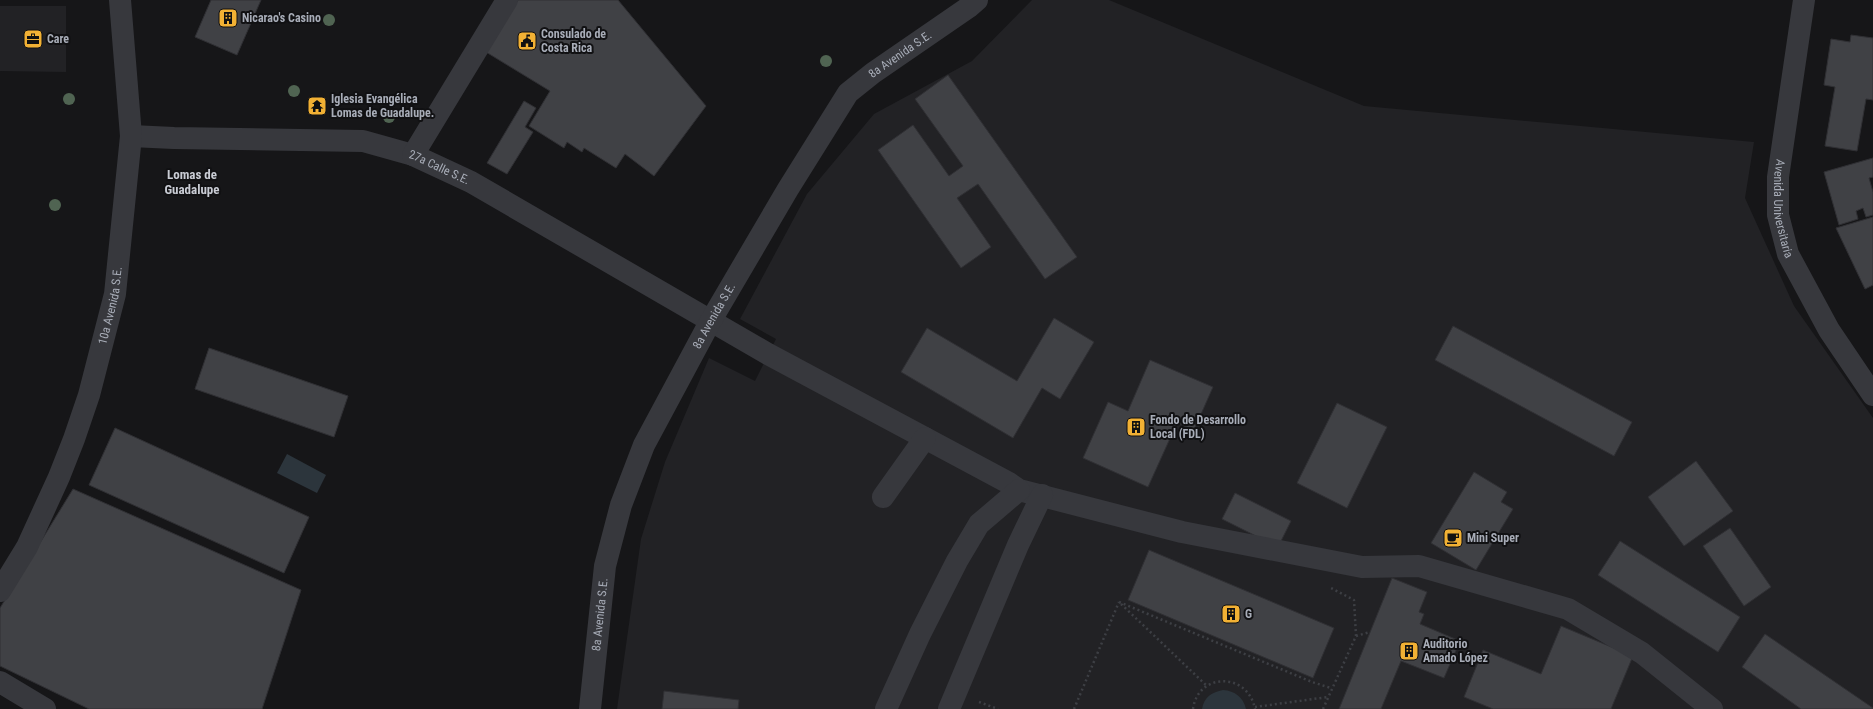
<svg xmlns="http://www.w3.org/2000/svg" width="1873" height="709" viewBox="0 0 1873 709" font-family="'Roboto Condensed',sans-serif">
  <rect width="100%" height="100%" fill="#161618"/>
  <g fill="#222225">
    <path d="M 1032,0 L 1109,0 L 1364,106 L 1754,142 L 1745,198 L 1794,306 L 1873,418 L 1873,709 L 617,709 L 641,539 L 665,462 L 709,358 L 755,381 L 776,339 L 740,319 L 807,194 L 874,114 L 972,61 Z"/>
    <path d="M 0,6 L 66,6 L 66,72 L 0,71 Z"/>
  </g>
  <g fill="#2c353c">
    <path d="M 287,454 L 326,475 L 317,493 L 277,473 Z"/>
    <path d="M 1223,690 C 1235,691 1243,697 1246,709 L 1202,709 C 1204,697 1212,692 1223,690 Z"/>
  </g>
  <g fill="#404145" stroke="#303034">
    <path d="M 211,0 L 261,0 L 237,55 L 195,37 Z"/>
    <path d="M 518,0 L 618,0 L 706,106 L 654,176 L 625,154 L 616,168 L 584,148 L 582,152 L 567,142 L 564,148 L 529,126 L 550,91 L 486,52 Z"/>
    <path d="M 1851,35 L 1873,38 L 1873,100 L 1866,99 L 1857,151 L 1825,146 L 1835,87 L 1824,85 L 1831,39 L 1850,42 Z"/>
    <path d="M 948,75 L 1077,257 L 1045,279 L 978,184 L 957,198 L 991,247 L 961,268 L 878,150 L 913,125 L 949,176 L 963,166 L 915,99 Z"/>
    <path d="M 524,101 L 536,108 L 525,127 L 533,132 L 507,174 L 487,163 Z"/>
    <path d="M 1873,158 L 1873,177 L 1869,178 L 1873,192 L 1873,215 L 1866,217 L 1863,208 L 1856,211 L 1858,219 L 1839,225 L 1824,172 Z"/>
    <path d="M 1873,217 L 1873,285 L 1865,289 L 1836,228 Z"/>
    <path d="M 1054,318 L 1094,342 L 1060,399 L 1042,388 L 1013,438 L 901,372 L 927,328 L 1017,381 Z"/>
    <path d="M 1453,326 L 1632,422 L 1614,456 L 1435,360 Z"/>
    <path d="M 209,348 L 348,396 L 334,437 L 195,389 Z"/>
    <path d="M 1150,360 L 1213,387 L 1194,430 L 1177,423 L 1148,487 L 1083,458 L 1108,402 L 1128,411 Z"/>
    <path d="M 1337,403 L 1387,427 L 1347,508 L 1297,483 Z"/>
    <path d="M 115,428 L 309,517 L 284,573 L 89,485 Z"/>
    <path d="M 1696,461 L 1733,511 L 1684,546 L 1648,497 Z"/>
    <path d="M 1474,472 L 1507,492 L 1501,502 L 1513,509 L 1476,570 L 1431,543 Z"/>
    <path d="M 73,489 L 301,590 L 262,709 L 89,709 L 0,666 L 0,608 Z"/>
    <path d="M 1235,493 L 1291,521 L 1278,547 L 1222,519 Z"/>
    <path d="M 1730,528 L 1771,587 L 1744,606 L 1703,546 Z"/>
    <path d="M 1620,541 L 1740,617 L 1718,652 L 1598,575 Z"/>
    <path d="M 1149,550 L 1334,628 L 1313,678 L 1128,600 Z"/>
    <path d="M 1392,578 L 1427,592 L 1419,612 L 1424,614 L 1420,624 L 1460,641 L 1444,678 L 1401,661 L 1381,709 L 1339,709 Z"/>
    <path d="M 1561,626 L 1633,656 L 1611,709 L 1493,709 L 1464,697 L 1483,650 L 1541,674 Z"/>
    <path d="M 1765,634 L 1873,708 L 1873,709 L 1801,709 L 1742,667 Z"/>
    <path d="M 664,691 L 739,700 L 738,709 L 662,709 Z"/>
  </g>
  <g fill="none" stroke-linecap="round" stroke-linejoin="round">
    <g stroke="#3d3f44" stroke-width="2.5" stroke-dasharray="2 3" stroke-linecap="butt">
      <path d="M 1119,602 L 1312,682 L 1331,688"/>
      <path d="M 1121,604 L 1207,686"/>
      <path d="M 1356,636 L 1370,632"/>
      <path d="M 979,702 L 998,709"/>
      <path d="M 1255,707 L 1328,697"/>
      <path d="M 1074,709 L 1119,602"/>
      <path d="M 1193,709 C 1198,672 1248,672 1255,709"/>
      <path d="M 1323,709 L 1356,636 L 1354,600 L 1331,588"/>
    </g>
    <g stroke="#37383d" stroke-width="22">
      <path id="s1" d="M 1804,0 L 1778,177 L 1778,215 L 1788,254 L 1829,330 L 1873,395"/>
      <path id="s2" d="M 131,136 L 174,138 L 363,141 L 413,155 L 471,182 L 768,354 L 1009,483 L 1019,490 L 1182,532 L 1362,567 L 1419,566 L 1568,609 L 1642,653 L 1712,709"/>
      <path d="M 413,155 L 507,0"/>
      <path d="M 883,497 L 925,438"/>
      <path id="s3" d="M 0,591 L 27,547 L 59,477 L 74,439 L 89,395 L 115,294 L 131,136 L 120,0"/>
      <path d="M 0,682 L 45,709"/>
      <path id="s4" d="M 590,709 L 605,566 L 621,505 L 644,445 L 710,322 L 788,189 L 848,93 L 873,73 L 969,7 L 977,0"/>
      <path d="M 886,709 L 920,634 L 957,561 L 979,524 L 1019,490"/>
      <path d="M 949,709 L 1018,545 L 1042,495"/>
    </g>
  </g>
  <g fill="#506452">
    <circle cx="329" cy="20" r="6"/>
    <circle cx="826" cy="61" r="6"/>
    <circle cx="294" cy="91" r="6"/>
    <circle cx="69" cy="99" r="6"/>
    <circle cx="389" cy="117" r="6"/>
    <circle cx="55" cy="205" r="6"/>
  </g>
  <defs>
    <g id="building-square" transform="scale(1)"><rect x="-9" y="-9" width="18" height="18" rx="4" fill="#f2b134" stroke="#111113"/><path d="M-4-6H4V6H1V3H-1V6H-4ZM-2.5-4.3h1.7v1.8h-1.7ZM.8-4.3h1.7v1.8H.8ZM-2.5-1h1.7V.8h-1.7ZM.8-1h1.7V.8H.8Z" fill="#111"/></g>
    <g id="office-square" transform="scale(1)"><rect x="-9" y="-9" width="18" height="18" rx="4" fill="#f2b134" stroke="#111113"/><path d="M-6-3h4V-5.5h4V-3h4V5H-6ZM-1-4.5V-3h2v-1.5ZM-6 0V1H6V0Z" fill="#111"/></g>
    <g id="civic-square" transform="scale(1)"><rect x="-9" y="-9" width="18" height="18" rx="4" fill="#f2b134" stroke="#111113"/><path d="M-.6-6.5H3V-4.5H.6V-3L4-1V1h2V6H-6V1h2V-1L-.6-3ZM-1.2 2.5V6h2.4V2.5Z" fill="#111"/></g>
    <g id="temple-square" transform="scale(1)"><rect x="-9" y="-9" width="18" height="18" rx="4" fill="#f2b134" stroke="#111113"/><path d="M0-6L5-2H3V0L6.5 2.5H4V6H1.5V3h-3V6H-4V2.5H-6.5L-3 0V-2H-5Z" fill="#111"/></g>
    <g id="cafe-square" transform="scale(1)"><rect x="-9" y="-9" width="18" height="18" rx="4" fill="#f2b134" stroke="#111113"/><path d="M-5.5-4.5H6V0H3Q3 3.5 0 3.5H-2.5Q-5.5 3.5-5.5 0ZM3-3.2v2h1.7v-2ZM-6 4.5H4V6H-6Z" fill="#111"/></g>
  </defs>
  <g fill-rule="evenodd">
    <use href="#building-square" x="228" y="18"/>
    <use href="#office-square" x="33" y="39"/>
    <use href="#civic-square" x="527" y="41"/>
    <use href="#temple-square" x="317" y="106"/>
    <use href="#building-square" x="1136" y="427"/>
    <use href="#cafe-square" x="1453" y="538"/>
    <use href="#building-square" x="1231" y="614"/>
    <use href="#building-square" x="1409" y="651"/>
  </g>
  <g text-anchor="middle" stroke-width="4" stroke-linejoin="round" paint-order="stroke">
    <g font-size="12" font-weight="bold" fill="#a8adb8" stroke="#111113" text-anchor="start">
      <text x="242" y="22">Nicarao's Casino</text>
      <text x="541" y="38">Consulado de<tspan x="541" dy="14">Costa Rica</tspan></text>
      <text x="47" y="43">Care</text>
      <text x="331" y="103">Iglesia Evangélica<tspan x="331" dy="14">Lomas de Guadalupe.</tspan></text>
      <text x="1150" y="424">Fondo de Desarrollo<tspan x="1150" dy="14">Local (FDL)</tspan></text>
      <text x="1467" y="542">Mini Super</text>
      <text x="1245" y="618">G</text>
      <text x="1423" y="648">Auditorio<tspan x="1423" dy="14">Amado López</tspan></text>
    </g>
    <g font-size="12" fill="#a8adb8" stroke="#111113">
      <text dy="4" stroke="none"><textPath href="#s4" startOffset="743">8a Avenida S.E.</textPath></text>
      <text dy="4" stroke="none"><textPath href="#s2" startOffset="313">27a Calle S.E.</textPath></text>
      <text dy="4" stroke="none"><textPath href="#s1" startOffset="211">Avenida Universitaria</textPath></text>
      <text dy="4" stroke="none"><textPath href="#s3" startOffset="308">10a Avenida S.E.</textPath></text>
      <text dy="4" stroke="none"><textPath href="#s4" startOffset="418">8a Avenida S.E.</textPath></text>
      <text dy="4" stroke="none"><textPath href="#s4" startOffset="95">8a Avenida S.E.</textPath></text>
    </g>
    <g font-size="13" font-weight="bold" fill="#c9ccd4" stroke="#111113">
      <text x="192" y="179">Lomas de<tspan x="192" dy="15">Guadalupe</tspan></text>
    </g>
  </g>
</svg>
